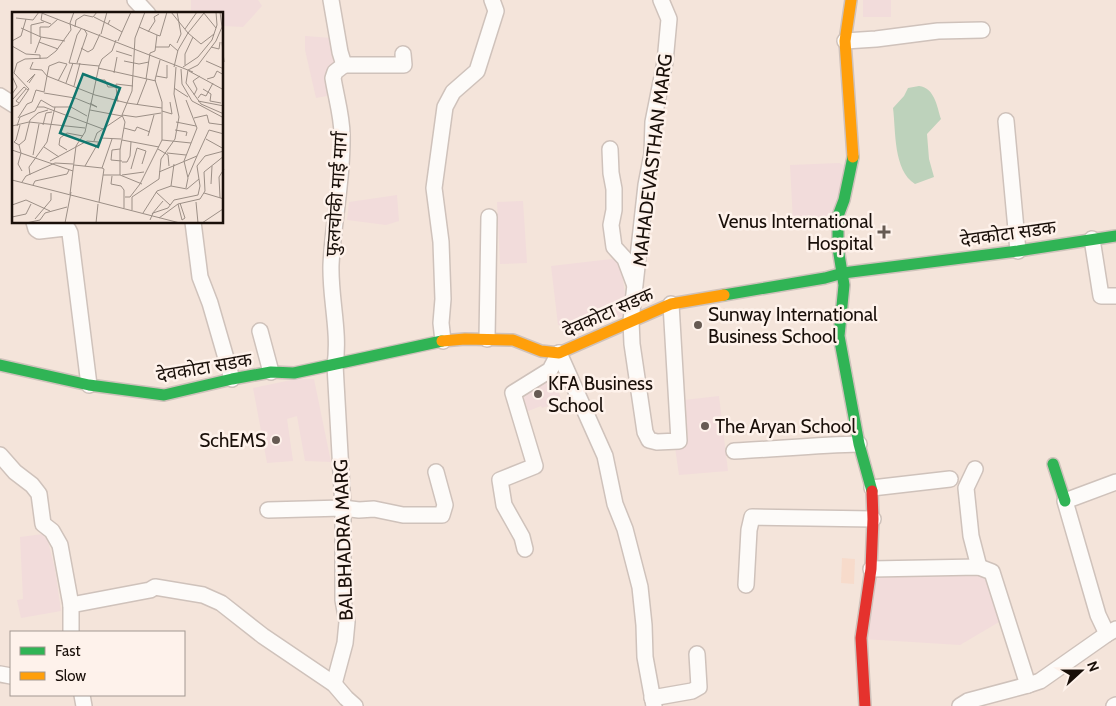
<svg xmlns="http://www.w3.org/2000/svg" width="1116" height="706" viewBox="0 0 1116 706" font-family="Cabin,'Noto Sans Devanagari',sans-serif">
  <rect width="100%" height="100%" fill="#f4e4da"/>
  <path fill="#f7dbcb" d="M 842,558 L 855,559 L 854,584 L 841,583 Z"/>
  <g fill="#f2dcdb">
    <path d="M 191,0 L 258,0 L 262,6 L 243,27 L 223,26 L 222,14 L 191,14 Z"/>
    <rect x="863" y="0" width="28" height="17"/>
    <path d="M 305,36 L 332,38 L 340,67 L 338,94 L 316,98 L 305,50 Z"/>
    <path d="M 839,163 L 853,169 L 834,225 L 817,225 L 813,222 L 793,222 L 790,165 Z"/>
    <path d="M 397,195 L 399,221 L 386,225 L 347,220 L 349,202 Z"/>
    <path d="M 523,201 L 527,263 L 500,264 L 497,202 Z"/>
    <path d="M 620,258 L 628,316 L 558,325 L 551,266 Z"/>
    <path d="M 554,377 L 562,402 L 542,408 L 541,406 L 521,414 L 520,389 Z"/>
    <path d="M 296,379 L 314,379 L 331,462 L 305,461 L 297,416 L 287,419 L 293,461 L 267,463 L 253,388 Z"/>
    <path d="M 719,396 L 728,471 L 679,475 L 674,440 L 688,438 L 684,400 Z"/>
    <path d="M 43,534 L 48,541 L 55,569 L 61,611 L 21,618 L 17,600 L 23,599 L 20,537 Z"/>
    <path d="M 874,573 L 989,575 L 999,622 L 960,645 L 863,639 Z"/>
  </g>
  <path fill="#bdd2bb" d="M 919,86 C 935,88 937,107 941,119 L 927,134 L 929,159 L 934,177 L 915,184 C 893,170 896,131 893,108 L 904,96 L 908,88 Z"/>
  <g fill="none" stroke-linecap="round" stroke-linejoin="round">
    <g stroke="#cfc2bb" stroke-width="18">
      <g id="street">
        <path d="M 135,0 L 148,14"/>
        <path d="M 331,0 L 340,52 L 344,65 L 335,72 L 333,78 C 336,97 342,116 342,135 C 343,179 333,222 331,265 C 330,298 340,332 335,365 L 343,508 L 343,600 L 347,622 L 345,643 L 334,684"/>
        <path d="M 661,0 L 669,19 L 665,62 L 653,122 L 652,154 L 646,185 L 631,321 L 632,344 L 645,432 L 649,440 L 657,442 L 679,441 L 671,304"/>
        <path d="M 845,41 L 876,39 L 938,31 L 982,30"/>
        <path d="M 344,65 L 404,65 L 403,54"/>
        <path d="M 0,96 L 14,105"/>
        <path d="M 1006,121 L 1018,251"/>
        <path d="M 610,149 L 611,173 L 614,189 L 614,210 L 611,225 L 614,247 L 625,259 L 634,283"/>
        <path d="M 34,222 L 36,229 L 39,231 L 65,228 L 68,229 L 70,233 L 89,385"/>
        <path d="M 193,222 L 200,277 L 210,303 L 232,379"/>
        <path d="M 1092,239 L 1101,296 L 1116,296"/>
        <path d="M 260,331 L 271,372"/>
        <path d="M 487,339 L 489,217"/>
        <path d="M 443,341 L 441,323 L 443,299 L 441,242 L 434,188 L 445,107 L 453,92 L 477,71 L 496,11 L 492,0"/>
        <path d="M 559,353 L 605,456 L 615,504 L 625,529 L 640,587 L 644,625 L 645,657 L 654,706"/>
        <path d="M 734,451 C 776,449 817,445 859,444"/>
        <path d="M 0,455 L 15,472 L 32,485 L 39,494 L 43,524 L 52,531 L 60,545 L 71,605 L 71,632"/>
        <path d="M 975,469 L 966,488 L 971,536 L 979,567"/>
        <path d="M 872,488 L 950,479"/>
        <path d="M 268,510 L 343,508 L 359,510 L 374,509 L 403,515 L 442,515 L 445,505 L 436,472"/>
        <path d="M 525,549 L 522,537 L 504,505 L 500,480 L 535,466 L 513,393 L 550,370 L 559,353"/>
        <path d="M 871,569 L 979,567 L 992,572 L 1028,685"/>
        <path d="M 746,585 L 749,530 L 752,517 L 873,519"/>
        <path d="M 71,605 L 150,590 L 155,587 L 203,595 L 221,603 L 263,636 L 334,684 L 346,698 L 355,706"/>
        <path d="M 1107,634 L 1098,615 L 1065,501 L 1116,482"/>
        <path d="M 0,674 L 11,676"/>
        <path d="M 82,695 L 84,706"/>
        <path d="M 652,698 L 692,691 L 699,687 L 697,654"/>
        <path d="M 960,706 L 968,701 L 1028,685 L 1040,681 L 1107,634 L 1116,629"/>
        <path d="M 1114,706 L 1116,705"/>
      </g>
    </g>
    <g stroke="#cfc2bb" stroke-width="14">
      <g id="fast">
        <path d="M 853,157 L 844,200 L 838,216 L 838,248 L 844,285 L 839,336 L 859,444 L 872,491"/>
        <path d="M 724,295 L 825,278 L 843,273 L 1018,251 L 1116,236"/>
        <path d="M 0,365 L 89,385 L 164,395 L 232,379 L 271,372 L 294,373 L 442,341"/>
        <path d="M 1053,464 L 1065,501"/>
      </g>
    </g>
    <g stroke="#cfc2bb" stroke-width="14">
      <g id="slow">
        <path d="M 851,0 L 845,41 L 853,157"/>
        <path d="M 442,341 L 465,339 L 513,340 L 541,351 L 559,353 L 671,304 L 724,295"/>
      </g>
    </g>
    <g stroke="#cfc2bb" stroke-width="14">
      <path id="jam" d="M 865,706 L 861,638 L 871,569 L 873,519 L 872,491"/>
    </g>
    <use href="#street" stroke="#fdfbf9" stroke-width="15"/>
    <use href="#fast" stroke="#30b455" stroke-width="11"/>
    <use href="#slow" stroke="#ff9f0a" stroke-width="11"/>
    <use href="#jam" stroke="#e5322d" stroke-width="11"/>
  </g>
  <g fill="#665a52" stroke="#fef2eb" stroke-width="2">
    <path d="M881.5 224.5h5v5h5v5h-5v5h-5v-5h-5v-5h5z"/>
    <circle cx="698" cy="325" r="5"/>
    <circle cx="538" cy="394" r="5"/>
    <circle cx="705" cy="426" r="5"/>
    <circle cx="276" cy="440" r="5"/>
  </g>
  <g text-anchor="middle" stroke-width="5" stroke-linejoin="round" paint-order="stroke">
    <g font-size="19" fill="#190f09" stroke="#fef2eb">
      <text transform="translate(652 160) rotate(-83)" y="7">MAHADEVASTHAN MARG</text>
      <text transform="translate(336 194) rotate(-86)" y="7">फुलचोकी माई मार्ग</text>
      <text transform="translate(1008 233) rotate(-8)" y="7">देवकोटा सडक</text>
      <text transform="translate(608 312) rotate(-24)" y="7">देवकोटा सडक</text>
      <text transform="translate(204 367) rotate(-10)" y="7">देवकोटा सडक</text>
      <text transform="translate(343 540) rotate(-92)" y="7">BALBHADRA MARG</text>
    </g>
    <g font-size="19" fill="#190f09" stroke="#fef2eb" text-anchor="start">
      <text x="873" y="228" text-anchor="end">Venus International<tspan x="873" dy="22">Hospital</tspan></text>
      <text x="708" y="321">Sunway International<tspan x="708" dy="22">Business School</tspan></text>
      <text x="548" y="390">KFA Business<tspan x="548" dy="22">School</tspan></text>
      <text x="715" y="433">The Aryan School</text>
      <text x="266" y="447" text-anchor="end">SchEMS</text>
    </g>
  </g>
  <g transform="translate(12 12)">
    <rect width="211" height="211" fill="#f4e4da"/>
    <path fill="none" stroke="#9c8f86" stroke-width="1" d="M 27,0 L 181,60M 159,0 L 176,21 L 166,38 L 162,55M 191,0 L 204,16M 208,0 L 210,15 L 204,29 L 186,53 L 176,58 L 174,71 L 189,92 L 212,102M 30,2 L 29,8 L 39,12M 82,5 L 96,12 L 98,8M 4,6 L 21,8 L 27,0M 96,12 L 110,20M 63,15 L 64,8 L 72,3 L 81,5 L 85,0M 127,15 L 145,23M 9,16 L 29,25M 173,17 L 185,0M 136,20 L 143,9 L 142,5 L 147,2M 89,22 L 95,0M 28,25 L 28,15 L 37,15 L 46,7M 0,29 L 9,24 L 14,7M 106,29 L 119,0M 27,30 L 46,37M 210,30 L 212,50M 165,31 L 169,22 L 165,0M 19,32 L 19,13 L 32,10M 189,32 L 176,21 L 192,1M 189,32 L 202,22M 0,34 L 14,42 L 28,43 L 28,47M 144,35 L 157,35 L 158,32 L 166,39M 199,35 L 207,37 L 208,30M 69,36 L 76,40 L 81,37 L 88,22M 104,39 L 120,44M 23,41 L 29,25 L 53,29M 112,49 L 127,52 L 137,50M 194,49 L 212,57M 21,50 L 18,57 L 30,58 L 35,64 L 37,54 L 47,50 L 55,52M 57,51 L 65,23 L 69,17M 57,51 L 87,54M 65,51 L 75,22 L 72,17M 173,53 L 173,42 L 181,25M 171,55 L 186,45 L 200,28 L 205,13 L 204,0M 86,56 L 144,69M 169,57 L 170,72 L 180,89 L 212,106M 177,59 L 212,78M 102,61 L 105,45M 0,64 L 5,75 L 0,82M 144,64 L 155,66 L 155,53M 134,67 L 138,41 L 143,39 L 145,23 L 148,24 L 155,0M 195,67 L 202,65 L 205,59 L 212,63M 83,68 L 93,68 L 96,75 L 104,75M 46,69 L 55,52M 15,70 L 23,62 L 17,71M 54,71 L 61,51M 62,74 L 68,51M 104,75 L 104,72 L 121,74M 104,75 L 106,90M 162,76 L 176,85M 191,77 L 199,82 L 198,89 L 209,91M 32,80 L 35,64 L 83,83 L 115,91M 32,81 L 63,86 L 85,95 L 78,91M 182,83 L 185,77 L 181,69 L 188,64M 186,86 L 189,82 L 194,84 L 201,71M 0,88 L 12,75 L 16,78M 186,89 L 212,94M 7,91 L 4,89 L 14,77M 115,91 L 150,96M 125,93 L 135,67M 0,95 L 6,93 L 17,77 L 2,61 L 5,51 L 13,47 L 35,46 L 44,39 L 59,18 L 58,11 L 62,0M 25,95 L 32,95 L 91,117M 78,98 L 110,104M 150,99 L 160,102 L 158,90M 110,103 L 124,105 L 149,101M 6,106 L 15,92 L 20,90 L 24,78 L 32,80M 182,106 L 195,103 L 197,111 L 212,113M 164,110 L 184,114M 31,113 L 34,101 L 40,100M 0,114 L 17,110 L 73,116M 5,114 L 8,105 L 23,99 L 29,88 L 41,95 L 59,95 L 75,104M 112,116 L 123,119 L 125,115 L 138,120M 163,118 L 175,120 L 174,124M 136,124 L 142,103M 194,127 L 212,137M 4,128 L 2,130 L 7,133 L 9,141 L 6,152 L 10,159M 4,128 L 8,113M 110,128 L 147,135M 150,128 L 179,131M 82,129 L 85,121 L 110,104M 7,133 L 13,128 L 18,108 L 26,101 L 36,98M 32,135 L 47,145M 108,137 L 100,138 L 99,148 L 110,149M 146,137 L 156,143 L 157,154M 0,138 L 61,159M 55,138 L 47,133 L 48,126 L 55,121 L 71,124M 155,141 L 174,143M 21,143 L 27,112M 38,149 L 75,129 L 86,130M 172,149 L 185,116 L 174,88M 172,149 L 176,166 L 174,176M 110,150 L 115,150 L 118,144 L 119,130M 62,153 L 90,156M 73,154 L 89,126 L 109,127M 90,156 L 100,127M 119,157 L 125,136 L 134,139 L 130,152M 147,160 L 185,144 L 197,118 L 212,122M 18,163 L 17,155 L 35,130 L 43,95M 91,163 L 108,163 L 130,172M 108,163 L 108,138 L 113,110 L 110,103 L 120,79 L 123,26 L 133,0M 110,163 L 132,160M 100,164 L 99,172 L 109,174 L 112,178 L 112,196M 176,165 L 185,144M 0,168 L 168,211M 10,170 L 14,164 L 43,151 L 61,152M 199,172 L 200,154M 21,173 L 23,169 L 55,162 L 57,158M 159,174 L 162,152M 144,180 L 158,193M 192,181 L 212,187M 58,182 L 64,134 L 73,120 L 87,54 L 90,47 L 100,39 L 104,28M 113,185 L 118,185 L 128,172 L 150,128 L 150,90 L 143,68 L 148,48M 208,186 L 207,165 L 212,157M 87,190 L 92,157 L 90,156M 184,190 L 186,211M 168,191 L 173,206 L 170,208M 166,192 L 170,208M 0,193 L 14,188 L 38,199M 120,198 L 120,185 L 147,167 L 149,147 L 163,127 L 167,105 L 162,82 L 164,55M 131,201 L 145,179 L 159,174 L 175,177 L 187,167M 140,202 L 151,189M 0,205 L 14,202 L 19,192M 147,206 L 166,192 L 188,187 L 193,179 L 192,160 L 212,144M 23,207 L 39,188 L 39,181M 138,208 L 141,201 L 156,196 L 162,188 L 186,183 L 188,174 L 185,154 L 193,144 L 212,139M 14,211 L 28,208 L 33,201 L 55,195M 53,211 L 59,180M 84,211 L 86,192M 190,211 L 211,197"/>
    <path fill="#0f766e" fill-opacity="0.15" stroke="#0f766e" stroke-width="2.5" d="M 71,62 L 108,76 L 86,135 L 48,121 Z"/>
    <rect width="211" height="211" fill="none" stroke="#190f09" stroke-width="2.5"/>
  </g>
  <rect x="10" y="631" width="175" height="65" fill="#fef2eb" stroke="#a29791"/>
  <rect x="20" y="647" width="25" height="8" fill="#30b455" stroke="#a29791"/>
  <text x="55" y="656" font-size="15" fill="#190f09">Fast</text>
  <rect x="20" y="672" width="25" height="8" fill="#ff9f0a" stroke="#a29791"/>
  <text x="55" y="681" font-size="15" fill="#190f09">Slow</text>
  <g transform="translate(1081 671) rotate(69)" stroke="#fef2eb" stroke-width="4" paint-order="stroke">
  <path d="M0-4L9 19L0 12L-9 19Z" fill="#190f09"/>
  <text y="-8" font-size="14" font-weight="bold" text-anchor="middle" fill="#190f09">N</text>
  </g>
</svg>
